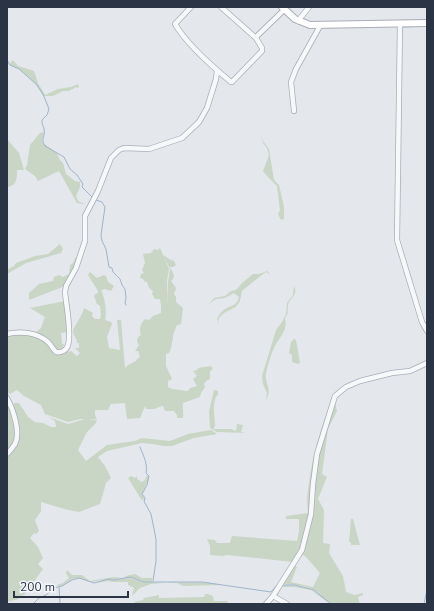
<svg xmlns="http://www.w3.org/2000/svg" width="434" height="611" viewBox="0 0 434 611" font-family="'Nunito Sans',sans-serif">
  <rect width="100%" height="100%" fill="#e4e7ec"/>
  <g fill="#c9d6c5">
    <path d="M 13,60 L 18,66 L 34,71 L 38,83 L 45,95 L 58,89 L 71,87 L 78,84 L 79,88 L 76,87 L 69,91 L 63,91 L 53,96 L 43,96 L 36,84 L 19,69 L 10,65 L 10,63 Z"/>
    <path d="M 44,132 L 42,140 L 43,143 L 57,153 L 60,160 L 63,163 L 66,174 L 75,181 L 80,182 L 80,187 L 76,196 L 78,201 L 85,204 L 77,203 L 59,171 L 38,181 L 35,176 L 25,169 L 27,165 L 30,145 L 40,133 Z"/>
    <path d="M 260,132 L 263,141 L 269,149 L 274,180 L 279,185 L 284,207 L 284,219 L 281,220 L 278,214 L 280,210 L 277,186 L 268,177 L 263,171 L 269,155 L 267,148 L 263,143 Z"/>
    <path d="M 7,139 L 19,153 L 24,170 L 17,170 C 17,178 17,185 8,187 L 7,186 Z"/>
    <path d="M 60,244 L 63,249 L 61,253 L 26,263 L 7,274 L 7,270 L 14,266 L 16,263 L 35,256 L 48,254 Z"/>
    <path d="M 160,248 L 169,269 L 167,281 L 168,304 L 168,282 L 170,269 L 163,255 L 171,260 L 174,261 L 176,265 L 173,267 L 170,267 C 172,272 177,277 171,281 L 176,288 L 174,294 L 176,297 L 176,302 L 183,308 L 181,324 L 177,325 L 173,335 L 173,339 C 171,344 172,349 169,353 L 166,354 L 166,366 L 172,379 L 168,381 L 168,387 C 172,390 182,390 188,391 L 190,388 L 197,386 L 193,379 L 197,376 L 193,371 L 197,370 L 198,368 L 210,366 L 213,368 L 210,372 L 210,379 L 206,381 L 204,384 L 205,387 L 201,393 L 200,397 L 183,403 C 182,408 184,413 183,418 L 177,418 L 177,415 L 174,411 L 165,411 L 163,406 L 162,406 L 154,409 L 146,409 L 145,406 L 140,418 L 127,419 L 125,403 L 111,404 L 108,410 L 95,410 L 95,415 L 97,419 L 88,419 L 97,420 L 96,423 L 87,432 L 78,450 L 86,461 L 107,445 L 135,441 L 142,438 L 170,441 L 188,434 L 211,430 L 217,434 L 194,438 L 172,446 L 164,446 L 152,444 L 142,443 L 107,451 L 98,457 L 105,466 L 111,478 L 106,483 L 100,504 L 79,512 L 68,510 L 41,502 L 41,511 L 35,520 L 39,531 L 36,534 L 34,533 L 30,538 L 38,547 L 43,558 L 38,564 L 43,569 L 33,583 L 35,587 L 18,599 L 7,602 L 7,456 L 11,455 L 8,455 C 10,453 13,450 15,448 C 20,440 19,425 17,416 C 16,411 13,408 14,403 L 19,403 L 28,417 L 35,422 L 43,423 L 51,427 L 56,427 L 55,421 L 49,417 L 68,424 L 85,419 L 80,419 L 68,422 L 45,414 L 41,405 L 24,396 L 17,390 L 10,394 L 7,392 L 7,336 C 20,333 37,334 47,344 C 49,347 52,352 55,354 C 59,355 67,352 71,351 L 77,356 L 80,353 L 75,348 L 79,348 L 79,343 L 77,343 C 77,338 73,335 73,331 C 73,328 83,315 84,308 L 93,313 L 92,316 L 95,319 L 100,319 L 101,315 L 100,306 L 97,304 L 94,296 L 95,294 L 98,293 L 98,291 L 88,275 L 90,272 L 97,278 L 104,275 L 106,276 L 108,282 L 114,286 L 111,291 L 105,289 L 101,290 C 105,298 107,312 105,320 L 111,322 L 112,324 L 107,337 L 109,348 L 120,350 L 117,320 L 121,320 L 125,368 L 128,365 L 136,361 L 137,359 L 140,357 L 138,351 L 135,351 L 139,345 C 136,341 137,337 141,335 C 139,329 140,324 145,319 L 149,320 L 153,316 L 161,313 L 161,306 L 160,299 L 155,299 L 152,294 L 153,291 L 149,288 L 147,282 L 145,282 L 143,279 L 140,278 L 141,274 L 144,273 L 142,270 L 145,263 L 143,254 L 151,253 L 154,249 L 158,250 Z"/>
    <path d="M 79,257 L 65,286 L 29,300 L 29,293 L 39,284 L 53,281 L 54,277 L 59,275 L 63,277 L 69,274 L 70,265 L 73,263 L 75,258 Z"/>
    <path d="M 267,271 L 271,275 L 266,272 C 257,278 250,285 242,291 C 241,295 241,300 238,304 C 232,312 224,309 218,320 L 219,325 L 217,319 C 219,316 221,311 225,309 C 232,305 237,306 239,297 L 234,293 L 225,298 L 216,299 L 209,304 L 214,298 L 225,296 L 231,291 L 236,290 L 242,283 L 253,274 L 259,274 Z"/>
    <path d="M 294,286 C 299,295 289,298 288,306 C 287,313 289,312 285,318 C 288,331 280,336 275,346 C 271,354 268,364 266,373 C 264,382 273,390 266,400 L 267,393 L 263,384 L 262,376 L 276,330 L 282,322 L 286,314 L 287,303 L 293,295 Z"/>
    <path d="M 65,301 L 68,332 L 61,333 L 62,344 L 64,344 L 62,350 L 58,351 L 35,333 L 41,328 L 45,317 L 30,308 Z"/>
    <path d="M 294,339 L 296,340 L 300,363 L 298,364 L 292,362 L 292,355 L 289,353 L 291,342 Z"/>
    <path d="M 214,390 L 218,391 L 218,394 C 211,402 215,416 215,426 L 213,429 L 231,429 L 236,431 L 237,424 L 243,425 L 241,432 L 245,433 L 217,432 L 210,428 L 209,412 Z"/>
    <path d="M 331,397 L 332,397 L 319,441 L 310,510 L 301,549 L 293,562 L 227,555 L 222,556 L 210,555 L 210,546 L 207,539 L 215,540 L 217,543 L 230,543 L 232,536 L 297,541 L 299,531 L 299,519 L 286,519 L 286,516 L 308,513 C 306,497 308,491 310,476 C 314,450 322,426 331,401 Z"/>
    <path d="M 7,400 C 12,412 19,427 14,441 C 13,445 9,448 7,452 Z"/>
    <path d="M 335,403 L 337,411 L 328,429 L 322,474 L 327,477 L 318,499 L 324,510 L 323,543 L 330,544 L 329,553 L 343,576 L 346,592 L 355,595 L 363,593 L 363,595 L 358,597 L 360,604 L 332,604 L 324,599 L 330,604 L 311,590 L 294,587 L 282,587 L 277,596 L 290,604 L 288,604 L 276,596 L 282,585 C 299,586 310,586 323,597 C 313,585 297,585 283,584 L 294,565 L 297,567 L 291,582 L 313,587 L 320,573 L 306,557 L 301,554 L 303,551 L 320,450 Z"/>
    <path d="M 147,475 L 149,478 L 142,494 L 144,498 L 143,500 L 141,499 L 128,478 L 131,476 L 135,478 L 137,476 L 137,479 L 142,482 L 145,480 Z"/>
    <path d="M 351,519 L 353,519 L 360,545 L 351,545 L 351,543 L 349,542 Z"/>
    <path d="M 67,570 L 72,575 L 82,575 L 90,581 L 114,577 L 123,578 L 126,576 L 135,574 L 142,578 L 152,578 L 152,582 L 144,581 L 131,577 L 113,579 L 109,579 L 91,582 L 79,578 L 72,579 L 62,586 L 57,586 L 57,585 L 63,583 L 69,578 L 66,573 Z"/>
    <path d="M 131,578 C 158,588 192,578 222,585 L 183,586 L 175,582 L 151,584 L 140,588 L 132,596 L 134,588 L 128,585 L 128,582 L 113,582 L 107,581 L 96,583 L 109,579 L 113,580 Z"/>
    <path d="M 205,594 L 208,594 L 213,596 L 214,601 L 227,601 L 228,604 L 136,604 L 134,602 L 143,600 L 144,598 L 159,595 L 159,598 L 204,597 Z"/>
  </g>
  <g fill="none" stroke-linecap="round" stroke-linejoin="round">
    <g stroke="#9fb4cc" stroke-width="1">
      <path d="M 403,27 L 427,26"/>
      <path d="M 7,60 L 10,65 L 19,69 L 36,84 L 43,94 L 49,109 L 47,115 L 42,120 L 42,122 C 42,125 44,127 44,129 C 46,136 40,139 45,146 L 64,157 L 70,169 L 77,175 L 83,184 L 82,187 L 92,197"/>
      <path d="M 96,200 L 102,202 L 105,207 L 101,235 L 102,241 L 106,249 L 109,267 L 112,268 L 113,272 L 120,279 L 122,285 L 125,289 L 126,298 L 125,303 L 126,305"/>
      <path d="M 140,447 C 143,455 148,464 146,473 L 149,476 L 147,485 L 142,494 L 145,498 L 144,502 L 145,503 L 151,514 L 156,539 L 156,561 L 153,581"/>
      <path d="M 284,585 L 295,585 L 314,590 L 331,604"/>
      <path d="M 59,587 L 60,604"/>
      <path d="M 33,604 L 39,598 L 46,595 L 54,588 L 62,586 L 72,580 L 79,578 L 94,583 L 109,579 L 113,580 L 131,577 L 144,582 L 202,582 L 271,592 L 278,584"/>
      <path d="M 424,604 L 427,590"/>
    </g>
    <g stroke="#a9aeb7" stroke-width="6">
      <g id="minor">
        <path d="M 191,7 L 175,24 C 186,43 214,68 231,82 L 232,82 L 262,51 L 262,48 L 256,38 L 257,36 L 285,9"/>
        <path d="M 221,7 L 256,38"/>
        <path d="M 298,21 L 309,7"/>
        <path d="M 400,24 L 397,240 L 422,322 L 427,331"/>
        <path d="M 294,111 L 291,82 L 296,69 L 320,26"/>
        <path d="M 7,334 C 20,331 37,332 48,342 C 51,345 53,349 56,352 C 61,353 66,351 68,345 C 72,332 66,305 65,292 L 66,286 L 76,268 L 85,241 L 85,216 L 98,191 L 111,158 L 119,150 L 124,148 L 149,149 L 182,138 L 199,122 L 207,108 L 216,79 L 217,71"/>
        <path d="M 7,398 C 13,409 21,432 15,444 C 13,447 10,451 7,454"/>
        <path d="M 273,596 L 287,604"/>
        <path d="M 266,604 L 273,596 L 302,550 L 311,514 L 313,484 L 317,454 L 335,396 L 346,387 L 360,381 L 392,373 L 410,371 L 427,363"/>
      </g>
    </g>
    <g stroke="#a9aeb7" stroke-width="8">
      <path id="secondary" d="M 282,7 L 295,19 L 310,25 L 427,23"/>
    </g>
    <use href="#minor" stroke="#f7f8fa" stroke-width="4.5"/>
    <use href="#secondary" stroke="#fff" stroke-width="6"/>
  </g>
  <rect width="434" height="611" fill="none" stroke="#2b3445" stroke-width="16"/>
  <path d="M14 591v6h114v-6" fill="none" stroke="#2b3445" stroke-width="2"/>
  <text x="20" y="591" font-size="12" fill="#2b3445" stroke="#f4f6f9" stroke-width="3" paint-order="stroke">200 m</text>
</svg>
